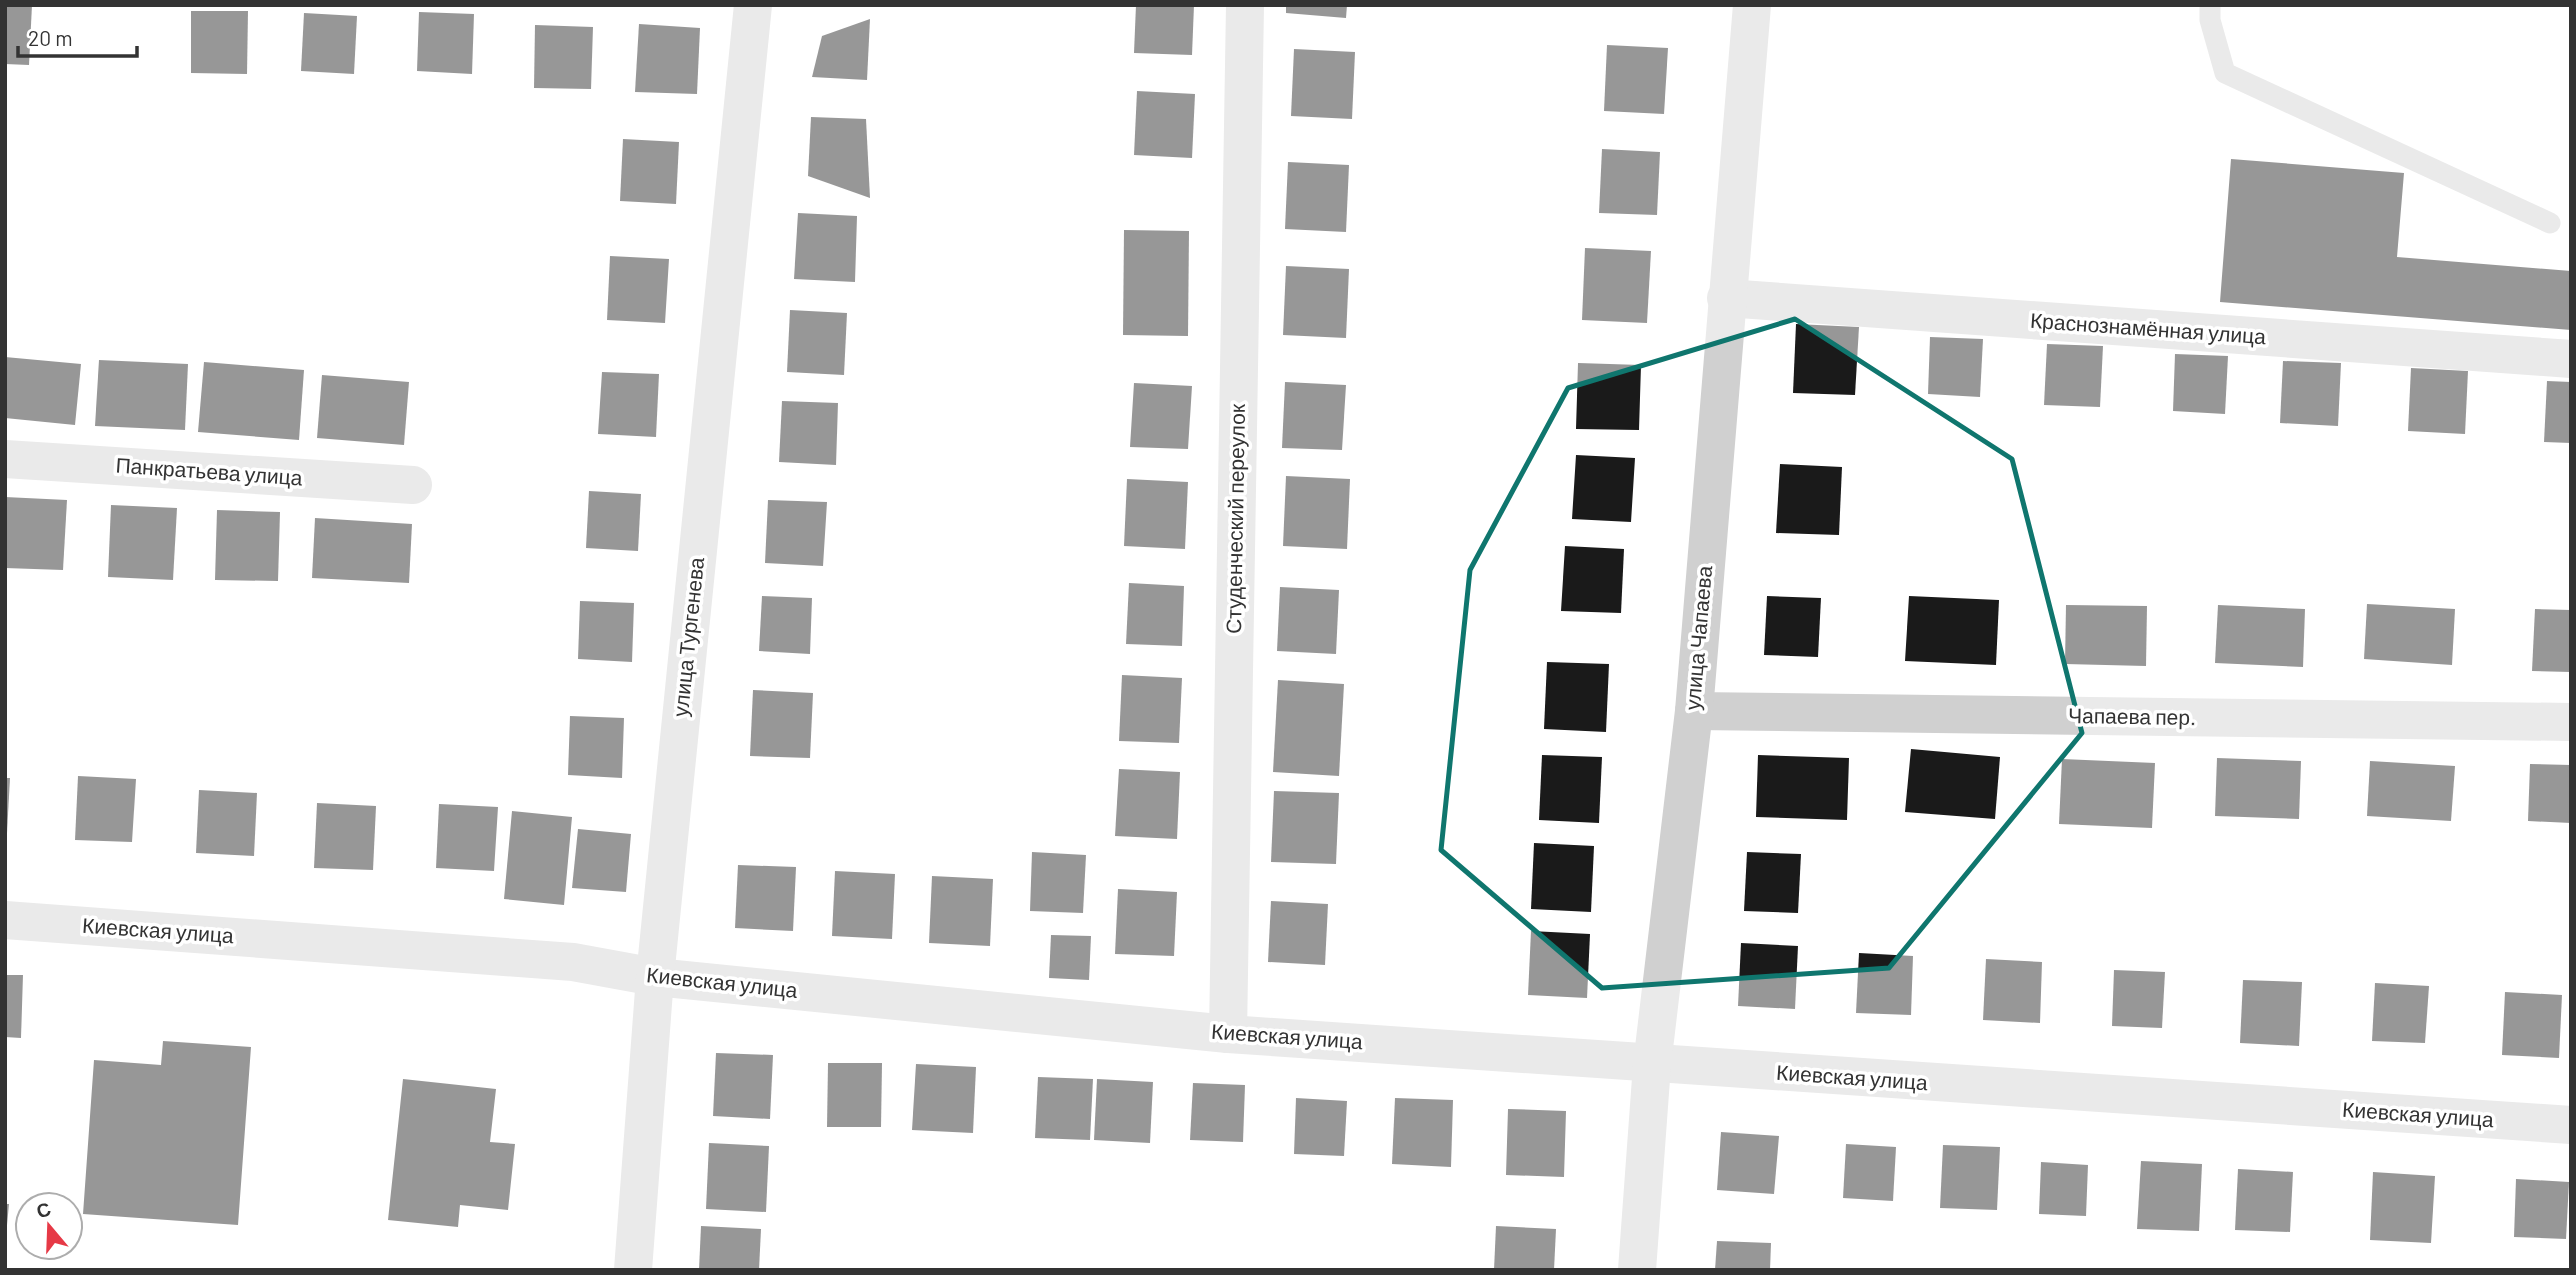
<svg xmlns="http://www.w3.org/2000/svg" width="2576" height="1275" viewBox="0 0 2576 1275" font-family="Barlow,sans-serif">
  <rect width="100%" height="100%" fill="#fff"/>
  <g fill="#1a1a1a">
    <path d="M 5,5 L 32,5 L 29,65 L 5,64 Z"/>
    <path d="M 1136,5 L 1194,5 L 1192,55 L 1134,53 Z"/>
    <path d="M 1286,5 L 1347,5 L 1346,18 L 1286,13 Z"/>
    <path d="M 191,11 L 248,11 L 247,74 L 191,73 Z"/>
    <path d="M 419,12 L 474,14 L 472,74 L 417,71 Z"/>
    <path d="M 304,13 L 357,16 L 354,74 L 301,71 Z"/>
    <path d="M 870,19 L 867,80 L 812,77 L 822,36 Z"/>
    <path d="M 639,24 L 700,28 L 697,94 L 635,92 Z"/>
    <path d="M 535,25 L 593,27 L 591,89 L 534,88 Z"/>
    <path d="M 1607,45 L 1668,48 L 1664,114 L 1604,111 Z"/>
    <path d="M 1294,49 L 1355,52 L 1352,119 L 1291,116 Z"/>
    <path d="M 1137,91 L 1195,94 L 1192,158 L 1134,155 Z"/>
    <path d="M 811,117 L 866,119 L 870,198 L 808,176 Z"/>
    <path d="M 623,139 L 679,142 L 676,204 L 620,201 Z"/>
    <path d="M 1602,149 L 1660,152 L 1657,215 L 1599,213 Z"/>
    <path d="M 2231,159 L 2404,173 L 2397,257 L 2571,271 L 2571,330 L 2220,302 Z"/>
    <path d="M 1288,162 L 1349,165 L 1346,232 L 1285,229 Z"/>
    <path d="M 798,213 L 857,216 L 855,282 L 794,279 Z"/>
    <path d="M 1124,230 L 1189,231 L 1188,336 L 1123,335 Z"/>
    <path d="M 1585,248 L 1651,251 L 1647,323 L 1582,320 Z"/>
    <path d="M 610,256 L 669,259 L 665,323 L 607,320 Z"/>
    <path d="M 1286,266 L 1349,269 L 1346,338 L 1283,335 Z"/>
    <path d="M 790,310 L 847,313 L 844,375 L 787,372 Z"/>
    <path d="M 1796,324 L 1859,327 L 1855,395 L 1793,393 Z"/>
    <path d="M 1930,337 L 1983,339 L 1980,397 L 1928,394 Z"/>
    <path d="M 2047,344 L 2103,346 L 2100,407 L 2044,405 Z"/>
    <path d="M 2175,354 L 2228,356 L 2225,414 L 2173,411 Z"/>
    <path d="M 5,357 L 81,364 L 75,425 L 5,418 Z"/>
    <path d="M 99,360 L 188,364 L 185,430 L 95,426 Z"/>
    <path d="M 2283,361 L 2341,363 L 2338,426 L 2280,423 Z"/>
    <path d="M 204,362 L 304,370 L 299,440 L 198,432 Z"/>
    <path d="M 1578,363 L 1641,365 L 1639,430 L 1576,429 Z"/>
    <path d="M 2411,368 L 2468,371 L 2465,434 L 2408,431 Z"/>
    <path d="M 602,372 L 659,374 L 656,437 L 598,434 Z"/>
    <path d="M 322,375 L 409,382 L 404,445 L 317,438 Z"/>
    <path d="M 2547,381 L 2571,382 L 2571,443 L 2544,442 Z"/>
    <path d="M 1285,382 L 1346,385 L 1342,450 L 1282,448 Z"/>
    <path d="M 1134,383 L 1192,386 L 1188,449 L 1130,447 Z"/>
    <path d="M 782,401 L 838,403 L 836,465 L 779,462 Z"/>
    <path d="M 1576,455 L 1635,458 L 1631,522 L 1572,519 Z"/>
    <path d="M 1780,464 L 1842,467 L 1839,535 L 1776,533 Z"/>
    <path d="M 1286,476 L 1350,479 L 1347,549 L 1283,546 Z"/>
    <path d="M 1127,479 L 1188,482 L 1185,549 L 1124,546 Z"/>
    <path d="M 589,491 L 641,494 L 638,551 L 586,548 Z"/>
    <path d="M 5,497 L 67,500 L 63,570 L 5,568 Z"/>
    <path d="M 768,500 L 827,502 L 823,566 L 765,563 Z"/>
    <path d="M 111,505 L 177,508 L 173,580 L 108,577 Z"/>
    <path d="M 217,510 L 280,512 L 278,581 L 215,580 Z"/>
    <path d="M 315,518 L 412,524 L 409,583 L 312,578 Z"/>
    <path d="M 1565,546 L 1624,549 L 1621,613 L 1561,611 Z"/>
    <path d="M 1129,583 L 1184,586 L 1182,646 L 1126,644 Z"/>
    <path d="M 1280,587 L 1339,590 L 1336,654 L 1277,651 Z"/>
    <path d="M 762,596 L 812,598 L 810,654 L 759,651 Z"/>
    <path d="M 1767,596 L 1821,598 L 1818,657 L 1764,655 Z"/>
    <path d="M 1909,596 L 1999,600 L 1996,665 L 1905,661 Z"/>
    <path d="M 580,601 L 634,603 L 632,662 L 578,659 Z"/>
    <path d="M 2367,604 L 2455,609 L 2452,665 L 2364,659 Z"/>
    <path d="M 2066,605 L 2147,606 L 2146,666 L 2065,664 Z"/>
    <path d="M 2218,605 L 2305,609 L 2303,667 L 2215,663 Z"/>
    <path d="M 2535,609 L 2571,610 L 2571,672 L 2532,671 Z"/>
    <path d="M 1547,662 L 1609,664 L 1606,732 L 1544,729 Z"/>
    <path d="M 1122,675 L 1182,678 L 1179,743 L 1119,741 Z"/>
    <path d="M 1278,680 L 1344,684 L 1339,776 L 1273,772 Z"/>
    <path d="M 753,690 L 813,693 L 810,758 L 750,756 Z"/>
    <path d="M 570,716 L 624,718 L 622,778 L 568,775 Z"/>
    <path d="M 1911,749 L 2000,757 L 1995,819 L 1905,812 Z"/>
    <path d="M 1542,755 L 1602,757 L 1599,823 L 1539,820 Z"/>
    <path d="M 1758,755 L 1849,758 L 1847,820 L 1756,817 Z"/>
    <path d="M 2217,758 L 2301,761 L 2299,819 L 2215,816 Z"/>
    <path d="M 2062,759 L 2155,763 L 2152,828 L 2059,824 Z"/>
    <path d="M 2370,761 L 2455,766 L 2451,821 L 2367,816 Z"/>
    <path d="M 2530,764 L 2571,765 L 2571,823 L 2528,821 Z"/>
    <path d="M 1119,769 L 1180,772 L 1177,839 L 1115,836 Z"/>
    <path d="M 78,776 L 136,779 L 132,842 L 75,840 Z"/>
    <path d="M 5,778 L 10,778 L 7,833 L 5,833 Z"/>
    <path d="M 199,790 L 257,793 L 254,856 L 196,853 Z"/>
    <path d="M 1274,791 L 1339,793 L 1336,864 L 1271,862 Z"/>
    <path d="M 317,803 L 376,806 L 373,870 L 314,868 Z"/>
    <path d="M 439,804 L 498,807 L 494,871 L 436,868 Z"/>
    <path d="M 512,811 L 572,817 L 564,905 L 504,899 Z"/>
    <path d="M 578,829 L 631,834 L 626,892 L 572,888 Z"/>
    <path d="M 1534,843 L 1594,846 L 1591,912 L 1531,909 Z"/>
    <path d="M 1032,852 L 1086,855 L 1083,913 L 1030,911 Z"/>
    <path d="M 1747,852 L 1801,854 L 1798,913 L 1744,911 Z"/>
    <path d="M 738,865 L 796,867 L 793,931 L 735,928 Z"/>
    <path d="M 835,871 L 895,874 L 892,939 L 832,936 Z"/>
    <path d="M 932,876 L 993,879 L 990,946 L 929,943 Z"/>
    <path d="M 1118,889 L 1177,892 L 1174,956 L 1115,954 Z"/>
    <path d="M 1271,901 L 1328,904 L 1325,965 L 1268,962 Z"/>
    <path d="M 1531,931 L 1590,934 L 1587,998 L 1528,995 Z"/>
    <path d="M 1051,935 L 1091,936 L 1089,980 L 1049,978 Z"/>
    <path d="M 1741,943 L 1798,946 L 1795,1009 L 1738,1006 Z"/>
    <path d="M 1859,953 L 1913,956 L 1911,1015 L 1856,1013 Z"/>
    <path d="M 1986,959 L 2042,962 L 2040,1023 L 1983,1020 Z"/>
    <path d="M 2114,970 L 2165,972 L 2162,1028 L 2112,1026 Z"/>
    <path d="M 5,975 L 23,975 L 21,1038 L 5,1037 Z"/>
    <path d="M 2243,980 L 2302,982 L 2299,1046 L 2240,1043 Z"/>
    <path d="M 2375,983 L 2429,986 L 2425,1043 L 2372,1041 Z"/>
    <path d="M 2505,992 L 2562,995 L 2559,1058 L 2502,1055 Z"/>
    <path d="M 163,1041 L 251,1047 L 238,1225 L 83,1214 L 94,1060 L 161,1065 Z"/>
    <path d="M 716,1053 L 773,1055 L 770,1119 L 713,1116 Z"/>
    <path d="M 828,1063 L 882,1063 L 881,1127 L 827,1127 Z"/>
    <path d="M 916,1064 L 976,1067 L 973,1133 L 912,1130 Z"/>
    <path d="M 1038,1077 L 1093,1079 L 1090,1140 L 1035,1138 Z"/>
    <path d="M 403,1079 L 496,1089 L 490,1142 L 515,1144 L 508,1210 L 460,1205 L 458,1227 L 388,1220 Z"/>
    <path d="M 1097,1079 L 1153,1082 L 1150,1143 L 1094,1140 Z"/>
    <path d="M 1193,1083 L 1245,1085 L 1243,1142 L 1190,1140 Z"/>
    <path d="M 1296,1098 L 1347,1101 L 1344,1156 L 1294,1154 Z"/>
    <path d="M 1395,1098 L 1453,1100 L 1451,1167 L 1392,1164 Z"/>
    <path d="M 1508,1109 L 1566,1111 L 1564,1177 L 1506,1175 Z"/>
    <path d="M 1721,1132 L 1779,1136 L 1774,1194 L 1717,1190 Z"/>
    <path d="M 709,1143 L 769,1146 L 766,1212 L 706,1209 Z"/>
    <path d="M 1846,1144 L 1896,1147 L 1893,1201 L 1843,1198 Z"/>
    <path d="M 1943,1145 L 2000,1147 L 1997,1210 L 1940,1208 Z"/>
    <path d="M 2141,1161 L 2202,1164 L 2199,1231 L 2137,1229 Z"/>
    <path d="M 2041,1162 L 2088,1165 L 2086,1216 L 2039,1214 Z"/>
    <path d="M 2238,1169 L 2293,1172 L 2290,1232 L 2235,1230 Z"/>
    <path d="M 2373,1172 L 2435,1176 L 2431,1243 L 2370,1240 Z"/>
    <path d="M 2516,1179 L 2569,1182 L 2566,1239 L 2514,1237 Z"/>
    <path d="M 5,1204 L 9,1204 L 7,1225 L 5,1225 Z"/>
    <path d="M 701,1226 L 761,1229 L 759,1270 L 699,1270 Z"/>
    <path d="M 1496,1226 L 1556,1229 L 1554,1270 L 1494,1270 Z"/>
    <path d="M 1717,1241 L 1771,1243 L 1770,1270 L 1715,1270 Z"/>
  </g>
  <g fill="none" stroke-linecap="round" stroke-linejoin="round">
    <path stroke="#d0d0d0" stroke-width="21" d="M 2210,5 L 2210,20 L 2225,73 L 2550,223"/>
    <g stroke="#d0d0d0" stroke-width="38">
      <path d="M 1726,298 L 2571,359"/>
      <path d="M 5,459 L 413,485"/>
      <path d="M 1694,711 L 2571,722"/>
      <path d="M 5,920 L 573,962 L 655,977 L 1228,1034 L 2571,1125"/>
      <path d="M 1228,1034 L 1245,5"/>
      <path d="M 633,1270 L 655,977 L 753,5"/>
      <path d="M 1637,1270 L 1652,1065 L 1694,711 L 1752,5"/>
    </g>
  </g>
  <path d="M0 0H2576V1275H0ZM 1795,319 L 2012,459 L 2082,733 L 1889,968 L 1602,988 L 1441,850 L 1470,570 L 1568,388 Z" fill="#fff" fill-opacity=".55" fill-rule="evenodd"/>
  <path fill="none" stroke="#0f766e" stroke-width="5" stroke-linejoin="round" d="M 1795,319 L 2012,459 L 2082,733 L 1889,968 L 1602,988 L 1441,850 L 1470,570 L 1568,388 Z"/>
  <g text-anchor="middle" stroke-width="7" stroke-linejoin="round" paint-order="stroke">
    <g font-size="21" fill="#333" stroke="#fff">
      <text transform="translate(2148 329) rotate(4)" y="7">Краснознамённая улица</text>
      <text transform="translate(209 472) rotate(4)" y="7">Панкратьева улица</text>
      <text transform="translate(1236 519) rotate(-89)" y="7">Студенческий переулок</text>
      <text transform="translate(689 637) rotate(-84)" y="7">улица Тургенева</text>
      <text transform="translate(1699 638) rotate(-85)" y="7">улица Чапаева</text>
      <text transform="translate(2132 717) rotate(1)" y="7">Чапаева пер.</text>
      <text transform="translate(158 931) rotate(4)" y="7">Киевская улица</text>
      <text transform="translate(722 983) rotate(6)" y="7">Киевская улица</text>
      <text transform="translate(1287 1037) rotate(4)" y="7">Киевская улица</text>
      <text transform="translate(1852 1078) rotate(4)" y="7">Киевская улица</text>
      <text transform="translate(2418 1115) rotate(4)" y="7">Киевская улица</text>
    </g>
  </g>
  <rect width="2576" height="1275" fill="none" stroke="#333333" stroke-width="14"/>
  <g transform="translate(49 1226) rotate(341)"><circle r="33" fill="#ffffff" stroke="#adadad" stroke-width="2"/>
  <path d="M0-5L12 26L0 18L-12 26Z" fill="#e63946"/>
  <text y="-10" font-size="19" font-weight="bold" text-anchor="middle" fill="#333333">С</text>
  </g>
  <path d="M18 46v10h119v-10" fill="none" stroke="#333333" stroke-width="3.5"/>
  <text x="28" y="46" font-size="21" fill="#333333" stroke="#ffffff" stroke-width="5" paint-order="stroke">20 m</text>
</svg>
